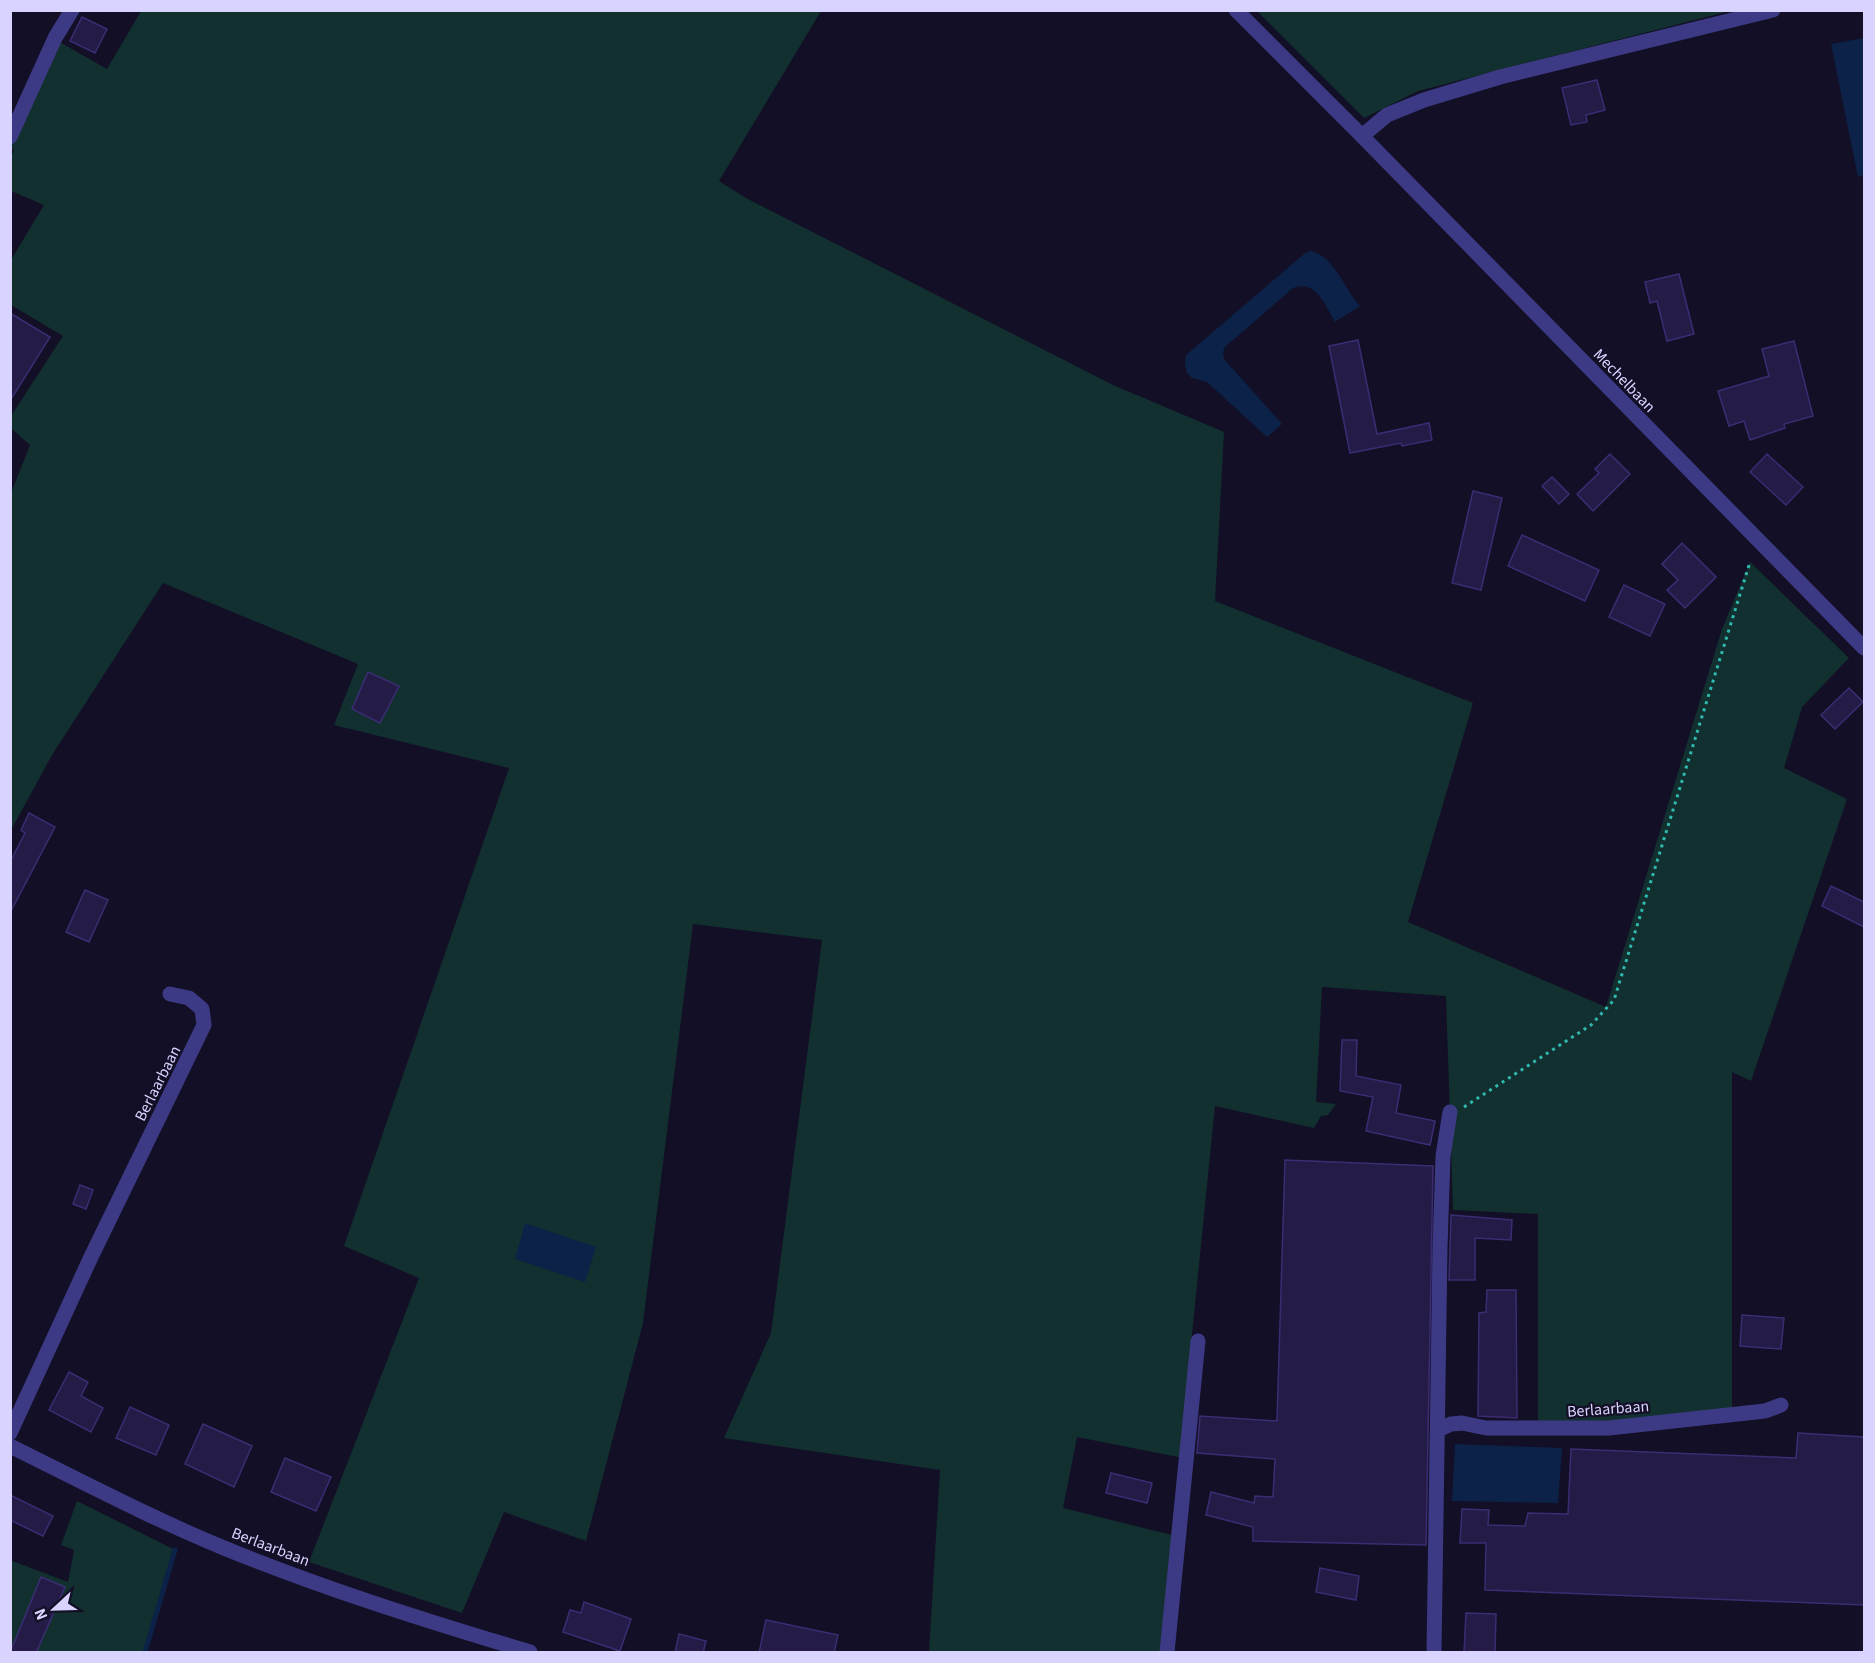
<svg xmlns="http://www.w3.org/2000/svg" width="1875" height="1663" viewBox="0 0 1875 1663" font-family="'Source Sans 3',sans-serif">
  <rect width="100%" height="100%" fill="#130f26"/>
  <g fill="#12302f">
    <path d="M 141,11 L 821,11 L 719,181 L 744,197 L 1113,385 L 1224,432 L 1215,601 L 1473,703 L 1408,922 L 1606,1007 L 1722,629 L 1750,562 L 1849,658 L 1802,707 L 1784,768 L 1847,799 L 1751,1081 L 1732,1072 L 1732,1408 L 1641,1419 L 1538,1424 L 1538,1214 L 1453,1210 L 1446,996 L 1322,987 L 1316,1102 L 1336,1104 L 1328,1115 L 1321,1116 L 1314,1128 L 1215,1106 L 1192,1334 L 1183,1458 L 1077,1437 L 1063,1508 L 1176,1536 L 1165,1652 L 929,1652 L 940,1470 L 724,1438 L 771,1333 L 822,940 L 693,924 L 643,1323 L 586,1541 L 504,1512 L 462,1613 L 309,1562 L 419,1278 L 344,1246 L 509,768 L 334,725 L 358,664 L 163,583 L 52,755 L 11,830 L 11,493 L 30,445 L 11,428 L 11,416 L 63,336 L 11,305 L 11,260 L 44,205 L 11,191 L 11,156 L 14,151 L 11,148 L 11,120 L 49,36 L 107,69 Z"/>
    <path d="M 1257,11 L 1258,10 L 1730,11 L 1418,91 L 1364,118 Z"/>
    <path d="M 77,1501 L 175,1550 L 145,1652 L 11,1652 L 10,1560 L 68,1582 L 74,1550 L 61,1545 Z"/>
  </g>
  <g fill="#0c2248">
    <path d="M 1864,38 L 1864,175 L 1858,177 L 1831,44 Z"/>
    <path d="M 1310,251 C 1334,255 1344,289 1360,306 L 1335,322 C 1325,305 1316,279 1293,288 L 1225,347 L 1223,352 L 1224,359 L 1282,424 L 1267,437 L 1207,382 L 1192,378 L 1187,373 L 1185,365 L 1186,355 L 1304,254 Z"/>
    <path d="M 525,1223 L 596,1247 L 585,1282 L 515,1259 Z"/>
    <path d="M 1455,1444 L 1562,1448 L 1558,1503 L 1452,1501 Z"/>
  </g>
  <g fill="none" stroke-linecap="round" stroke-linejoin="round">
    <path stroke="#0c2248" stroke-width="5" d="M 145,1652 L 175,1550"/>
  </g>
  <g fill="#241b47" stroke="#3b2d73" stroke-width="1.5">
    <path d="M 82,17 L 107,29 L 95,53 L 70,41 Z"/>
    <path d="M 1597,80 L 1605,110 L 1586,115 L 1587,122 L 1571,125 L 1562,88 Z"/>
    <path d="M 1679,274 L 1694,334 L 1667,341 L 1657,301 L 1650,303 L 1645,282 Z"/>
    <path d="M 10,313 L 50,337 L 10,401 Z"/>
    <path d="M 1358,340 L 1377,434 L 1429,423 L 1432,440 L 1402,446 L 1401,443 L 1350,453 L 1329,346 Z"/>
    <path d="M 1794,341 L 1813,416 L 1784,424 L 1785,428 L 1750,440 L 1744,421 L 1729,426 L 1718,391 L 1769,376 L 1762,349 Z"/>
    <path d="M 1610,454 L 1630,474 L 1593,511 L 1577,494 L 1599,473 L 1595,469 Z"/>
    <path d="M 1767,454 L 1803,487 L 1786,505 L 1750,472 Z"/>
    <path d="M 1552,477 L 1569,494 L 1559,504 L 1542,486 Z"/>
    <path d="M 1473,491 L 1502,498 L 1481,590 L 1452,583 Z"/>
    <path d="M 1522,535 L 1599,570 L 1585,601 L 1508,566 Z"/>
    <path d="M 1682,543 L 1716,577 L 1685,608 L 1667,590 L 1678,580 L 1662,564 Z"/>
    <path d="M 1624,585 L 1665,604 L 1650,636 L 1609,617 Z"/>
    <path d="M 368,672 L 399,686 L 380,723 L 352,709 Z"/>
    <path d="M 1849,688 L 1863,702 L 1835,729 L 1821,715 Z"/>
    <path d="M 29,813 L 55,827 L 10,913 L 10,862 L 25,833 L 21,830 Z"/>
    <path d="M 1831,886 L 1864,902 L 1864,927 L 1822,906 Z"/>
    <path d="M 85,890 L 108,900 L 89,942 L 66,932 Z"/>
    <path d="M 1342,1040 L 1357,1040 L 1356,1076 L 1401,1085 L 1396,1113 L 1435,1121 L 1430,1145 L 1366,1131 L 1373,1097 L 1340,1091 Z"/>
    <path d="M 1285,1160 L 1433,1166 L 1426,1545 L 1253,1541 L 1253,1527 L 1206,1515 L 1211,1492 L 1254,1503 L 1255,1496 L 1273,1497 L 1275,1459 L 1197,1453 L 1200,1416 L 1277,1421 Z"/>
    <path d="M 80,1185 L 93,1190 L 86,1209 L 73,1204 Z"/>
    <path d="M 1451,1215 L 1512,1220 L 1511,1240 L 1475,1238 L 1475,1280 L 1449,1280 Z"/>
    <path d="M 1487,1290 L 1516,1290 L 1517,1418 L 1478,1416 L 1479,1313 L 1486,1312 Z"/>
    <path d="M 1742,1315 L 1784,1318 L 1781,1349 L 1740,1346 Z"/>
    <path d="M 69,1372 L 88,1382 L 81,1396 L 103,1408 L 91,1432 L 49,1410 Z"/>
    <path d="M 130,1407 L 169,1425 L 156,1455 L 116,1438 Z"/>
    <path d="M 203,1424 L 252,1446 L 234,1487 L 185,1464 Z"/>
    <path d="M 1798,1433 L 1864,1437 L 1864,1605 L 1485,1590 L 1486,1543 L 1460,1543 L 1462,1509 L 1489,1510 L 1488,1525 L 1525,1526 L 1528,1513 L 1568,1514 L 1571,1449 L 1796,1458 Z"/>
    <path d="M 285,1458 L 331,1477 L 316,1511 L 271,1492 Z"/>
    <path d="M 1111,1473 L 1152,1483 L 1147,1503 L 1106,1493 Z"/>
    <path d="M 10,1495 L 53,1516 L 43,1536 L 10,1520 Z"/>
    <path d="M 1320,1568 L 1359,1576 L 1356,1600 L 1316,1592 Z"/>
    <path d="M 41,1577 L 65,1587 L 36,1653 L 10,1653 Z"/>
    <path d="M 584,1602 L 631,1619 L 620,1651 L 563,1632 L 570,1610 L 581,1613 Z"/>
    <path d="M 1466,1613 L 1496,1614 L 1495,1653 L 1464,1653 Z"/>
    <path d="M 766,1620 L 838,1635 L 834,1653 L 759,1653 Z"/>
    <path d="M 679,1634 L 706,1641 L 703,1653 L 675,1653 Z"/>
  </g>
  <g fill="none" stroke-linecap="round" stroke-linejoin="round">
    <path stroke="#2fb8b0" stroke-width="3" stroke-dasharray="3 4.5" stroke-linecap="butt" d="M 1464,1107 L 1591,1025 L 1614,1000 L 1750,562"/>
    <g stroke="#3d3a85" stroke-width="15">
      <path d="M 1362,136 L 1387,115 L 1424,100 L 1500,77 L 1773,10"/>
      <path d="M 10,137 L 55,38 L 72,10"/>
      <path d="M 1438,1430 L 1451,1424 L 1462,1423 L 1486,1428 L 1609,1428 L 1765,1411 L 1781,1405"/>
      <path d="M 10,1433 L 91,1257 L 204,1025 L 202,1009 L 189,998 L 170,994"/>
      <path d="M 1167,1652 L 1198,1341"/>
      <path d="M 1434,1652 L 1440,1248 L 1443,1156 L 1450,1112"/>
    </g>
    <g stroke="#3d3a85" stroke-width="15">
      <path d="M 1236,10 L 1362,136 L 1864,648"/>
      <path d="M 10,1446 C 81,1481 151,1518 224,1548 C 324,1589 427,1621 530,1652"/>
    </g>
  </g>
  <g text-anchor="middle" stroke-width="4.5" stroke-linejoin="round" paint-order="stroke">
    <g font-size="16" fill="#d9d4ff" stroke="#130f26">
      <text transform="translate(1625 380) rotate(46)" y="6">Mechelbaan</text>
      <text transform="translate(157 1083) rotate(-63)" y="6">Berlaarbaan</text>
      <text transform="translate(1608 1408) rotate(-4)" y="6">Berlaarbaan</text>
      <text transform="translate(271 1546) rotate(21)" y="6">Berlaarbaan</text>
    </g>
  </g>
  <rect width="1875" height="1663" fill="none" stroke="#d9d4ff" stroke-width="24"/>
  <g transform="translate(54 1609) rotate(248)" stroke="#130f26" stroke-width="4.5" paint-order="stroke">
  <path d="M0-4.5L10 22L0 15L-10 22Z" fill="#d9d4ff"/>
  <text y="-9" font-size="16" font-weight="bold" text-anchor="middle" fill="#d9d4ff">N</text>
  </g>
</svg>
